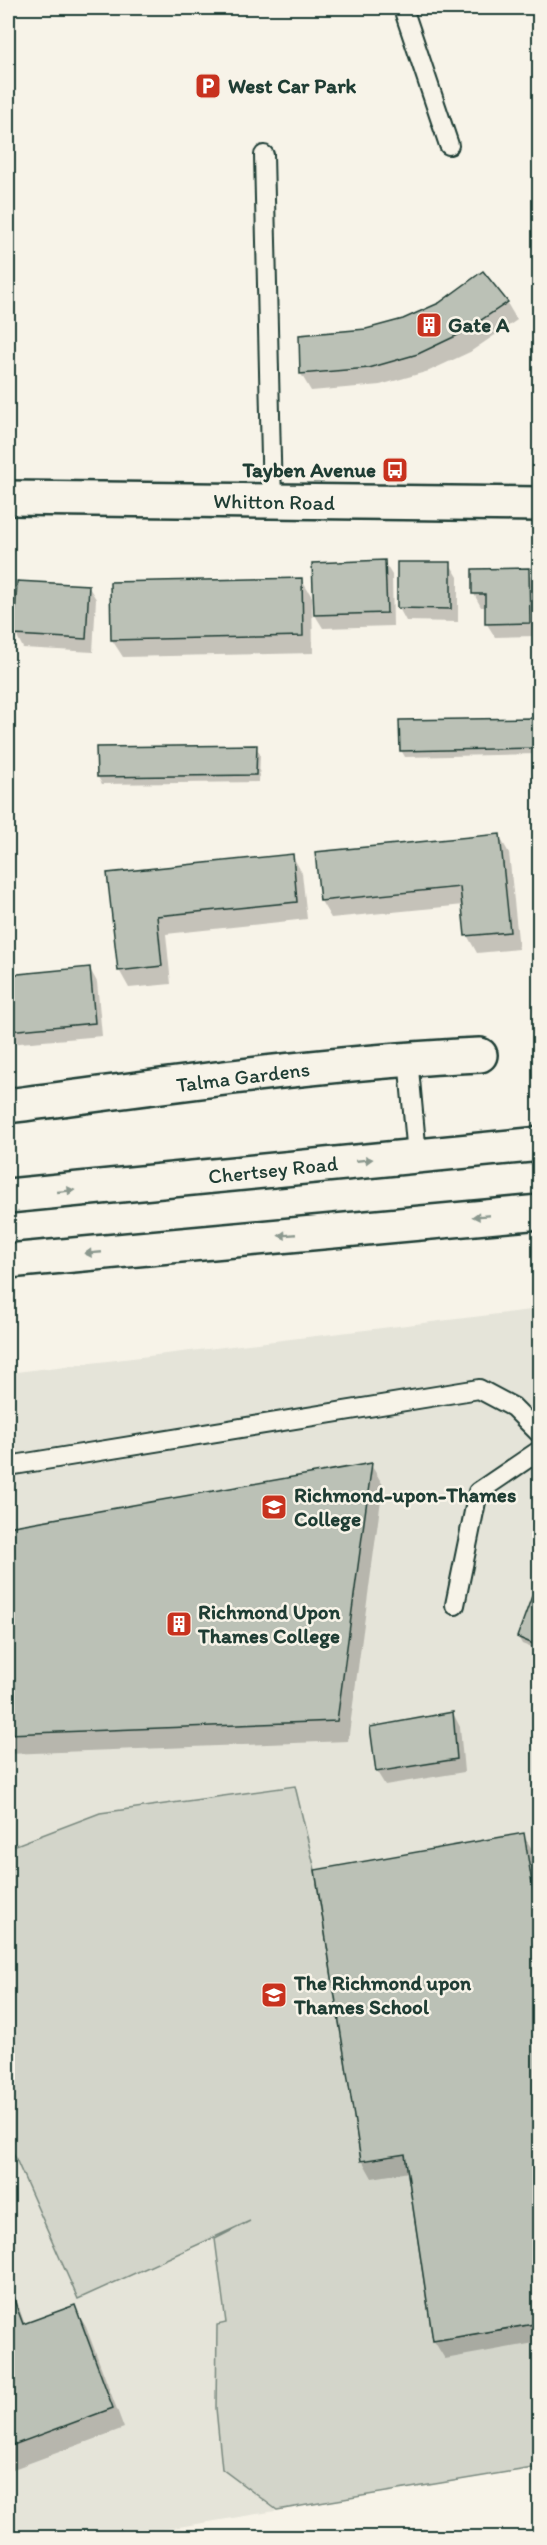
<svg xmlns="http://www.w3.org/2000/svg" width="547" height="2545" viewBox="0 0 547 2545" font-family="Itim,sans-serif">
  <rect width="100%" height="100%" fill="#f7f3e8"/>
  <filter id="ink" filterUnits="userSpaceOnUse"><feTurbulence type="fractalNoise" baseFrequency=".0167" numOctaves="2"/><feDisplacementMap in="SourceGraphic" scale="12" xChannelSelector="R" yChannelSelector="G"/><feConvolveMatrix kernelMatrix="1 2 1 2 8 2 1 2 1" color-interpolation-filters="sRGB"/></filter>
  <g filter="url(#ink)">
    <path fill="#e5e4d9" d="M 539,1309 L 539,2467 L 119,2537 L 8,2537 L 8,1373 Z"/>
    <path fill="#d3d5ca" stroke="#79897f" stroke-width="1.5" d="M 295,1786 L 315,1870 L 361,2160 L 405,2154 L 433,2341 L 539,2323 L 539,2467 L 277,2510 L 222,2469 L 216,2408 L 217,2325 L 226,2323 L 215,2239 L 250,2221 L 78,2299 L 8,2141 L 8,1848 L 100,1813 Z"/>
    <g fill="#0003">
      <path d="M 507,303 L 517,320 L 470,352 L 429,371 L 380,385 L 311,391 L 301,374 L 366,331 Z"/>
      <path d="M 384,562 L 392,575 L 393,626 L 323,628 L 315,615 Z"/>
      <path d="M 450,564 L 458,577 L 458,622 L 406,621 L 399,608 Z"/>
      <path d="M 528,570 L 535,583 L 536,636 L 495,637 L 487,624 L 487,607 L 481,607 L 474,594 Z"/>
      <path d="M 301,579 L 312,597 L 313,653 L 123,657 L 112,640 Z"/>
      <path d="M 88,586 L 96,599 L 93,652 L 23,648 L 16,634 Z"/>
      <path d="M 532,720 L 536,727 L 537,754 L 405,757 L 401,750 Z"/>
      <path d="M 256,747 L 260,754 L 259,782 L 102,784 L 98,777 Z"/>
      <path d="M 499,836 L 509,853 L 519,949 L 477,953 L 467,935 L 464,905 L 331,918 L 321,901 Z"/>
      <path d="M 292,855 L 302,873 L 307,919 L 166,934 L 171,984 L 129,988 L 119,970 L 109,874 Z"/>
      <path d="M 90,969 L 97,982 L 102,1036 L 8,1044 L 8,976 Z"/>
      <path d="M 371,1465 L 383,1485 L 348,1741 L 8,1754 L 8,1528 Z"/>
      <path d="M 540,1579 L 540,1651 L 522,1644 L 518,1637 Z"/>
      <path d="M 453,1713 L 460,1727 L 464,1772 L 385,1785 L 377,1772 Z"/>
      <path d="M 523,1835 L 534,1852 L 540,1891 L 540,2342 L 445,2359 L 434,2341 L 409,2172 L 372,2178 L 362,2160 Z"/>
      <path d="M 8,2276 L 25,2325 L 74,2307 L 86,2327 L 124,2428 L 8,2471 Z"/>
    </g>
    <g fill="#bbc1b6" stroke="#1f3d34" stroke-width="1.5">
      <path d="M 483,271 L 508,302 L 460,334 L 418,354 L 369,368 L 300,374 L 299,335 L 366,329 L 403,319 L 439,303 Z"/>
      <path d="M 385,560 L 387,613 L 314,615 L 312,563 Z"/>
      <path d="M 397,562 L 451,562 L 451,609 L 397,608 Z"/>
      <path d="M 529,568 L 530,623 L 485,624 L 485,594 L 472,594 L 472,569 Z"/>
      <path d="M 302,578 L 303,636 L 111,640 L 110,582 Z"/>
      <path d="M 17,581 L 89,585 L 86,639 L 14,635 Z"/>
      <path d="M 533,718 L 534,748 L 400,751 L 399,720 Z"/>
      <path d="M 257,745 L 256,775 L 97,777 L 96,747 Z"/>
      <path d="M 500,834 L 510,932 L 465,936 L 460,887 L 320,901 L 315,852 Z"/>
      <path d="M 293,854 L 297,902 L 157,916 L 162,966 L 118,971 L 107,873 Z"/>
      <path d="M 90,967 L 95,1023 L 8,1031 L 8,975 Z"/>
      <path d="M 372,1463 L 337,1721 L 8,1734 L 8,1527 Z"/>
      <path d="M 539,1577 L 540,1642 L 538,1646 L 517,1637 Z"/>
      <path d="M 453,1712 L 457,1759 L 376,1772 L 370,1727 Z"/>
      <path d="M 524,1833 L 540,1933 L 540,2323 L 433,2341 L 405,2154 L 361,2161 L 315,1870 Z"/>
      <path d="M 8,2284 L 23,2324 L 75,2305 L 113,2408 L 8,2447 Z"/>
    </g>
    <g fill="none" stroke-linecap="round" stroke-linejoin="round">
      <g stroke="#1f3d34" stroke-width="22">
        <g id="lane">
          <path d="M 403,8 L 449,145"/>
          <path d="M 264,155 L 272,501"/>
          <path d="M 408,1058 L 417,1155"/>
          <path d="M 8,1466 L 479,1389 L 513,1407 L 540,1434"/>
          <path d="M 455,1605 L 478,1492 L 540,1450"/>
        </g>
      </g>
      <g stroke="#1f3d34" stroke-width="38">
        <path id="street" d="M 8,1106 C 165,1086 321,1062 480,1055"/>
      </g>
      <g stroke="#1f3d34" stroke-width="38">
        <path id="secondary" d="M 8,498 L 540,504"/>
      </g>
      <g stroke="#1f3d34" stroke-width="38">
        <g id="highway">
          <path d="M 8,1196 L 540,1144"/>
          <path d="M 8,1261 L 540,1212"/>
        </g>
      </g>
      <use href="#lane" stroke="#f7f3e8" stroke-width="18"/>
      <use href="#street" stroke="#f7f3e8" stroke-width="33"/>
      <use href="#secondary" stroke="#f7f3e8" stroke-width="33"/>
      <use href="#highway" stroke="#f7f3e8" stroke-width="33"/>
    </g>
    <defs><path id="oneway-solid" d="M-6-.8H1V-3.2L6.5 0L1 3.2V.8H-6Z" transform="scale(1.5)"/></defs>
    <g fill="#8b988e">
      <use href="#oneway-solid" transform="translate(364 1160) rotate(-6)"/>
      <use href="#oneway-solid" transform="translate(66 1191) rotate(-6)"/>
      <use href="#oneway-solid" transform="translate(481 1216) rotate(175)"/>
      <use href="#oneway-solid" transform="translate(287 1235) rotate(175)"/>
      <use href="#oneway-solid" transform="translate(93 1253) rotate(175)"/>
    </g>
  </g>
  <defs>
    <g id="parking-square" transform="scale(1.35)"><rect x="-9" y="-9" width="18" height="18" rx="4" fill="#c8321e" stroke="#f7f3e8"/><path d="M-3.5-5.5H1a3.5 3.5 0 0 1 0 7H-1V5.5H-3.5ZM-1-3.4V-.6H.8a1.4 1.4 0 0 0 0-2.8Z" fill="#fff"/></g>
    <g id="building-square" transform="scale(1.35)"><rect x="-9" y="-9" width="18" height="18" rx="4" fill="#c8321e" stroke="#f7f3e8"/><path d="M-4-6H4V6H1V3H-1V6H-4ZM-2.5-4.3h1.7v1.8h-1.7ZM.8-4.3h1.7v1.8H.8ZM-2.5-1h1.7V.8h-1.7ZM.8-1h1.7V.8H.8Z" fill="#fff"/></g>
    <g id="bus-square" transform="scale(1.35)"><rect x="-9" y="-9" width="18" height="18" rx="4" fill="#c8321e" stroke="#f7f3e8"/><path d="M-5-6H5V4H4V6H2V4H-2V6H-4V4H-5ZM-3.5-4V0h7V-4ZM-3.5 1.2v1.5H-2V1.2ZM2 1.2v1.5H3.5V1.2Z" fill="#fff"/></g>
    <g id="university-square" transform="scale(1.35)"><rect x="-9" y="-9" width="18" height="18" rx="4" fill="#c8321e" stroke="#f7f3e8"/><path d="M0-5L7-2L0 1L-7-2ZM-4 1L0 2.5L4 1V4Q0 6-4 4Z" fill="#fff"/></g>
    <g id="school-square" transform="scale(1.35)"><rect x="-9" y="-9" width="18" height="18" rx="4" fill="#c8321e" stroke="#f7f3e8"/><path d="M0-5L7-2L0 1L-7-2ZM-4 1L0 2.5L4 1V4Q0 6-4 4Z" fill="#fff"/></g>
  </defs>
  <g fill-rule="evenodd">
    <use href="#parking-square" x="208" y="86"/>
    <use href="#building-square" x="429" y="325"/>
    <use href="#bus-square" x="395" y="470"/>
    <use href="#university-square" x="274" y="1507"/>
    <use href="#building-square" x="179" y="1624"/>
    <use href="#school-square" x="274" y="1995"/>
  </g>
  <g text-anchor="middle" stroke-width="5" stroke-linejoin="round" paint-order="stroke">
    <g font-size="21" font-weight="bold" fill="#1f3d34" stroke="#f7f3e8" text-anchor="start">
      <text x="228" y="93">West Car Park</text>
      <text x="448" y="332">Gate A</text>
      <text x="376" y="477" text-anchor="end">Tayben Avenue</text>
      <text x="294" y="1502">Richmond-upon-Thames<tspan x="294" dy="24">College</tspan></text>
      <text x="198" y="1619">Richmond Upon<tspan x="198" dy="24">Thames College</tspan></text>
      <text x="294" y="1990">The Richmond upon<tspan x="294" dy="24">Thames School</tspan></text>
    </g>
    <g font-size="21" fill="#1f3d34" stroke="#f7f3e8">
      <text transform="translate(274 502) rotate(1)" y="7">Whitton Road</text>
      <text transform="translate(243 1077) rotate(-7)" y="7">Talma Gardens</text>
      <text transform="translate(273 1170) rotate(-6)" y="7">Chertsey Road</text>
    </g>
  </g>
  <rect width="547" height="2545" fill="none" stroke="#f7f3e8" stroke-width="30"/>
  <rect x="15" y="15" width="517" height="2515" fill="none" stroke="#1f3d34" stroke-width="2" filter="url(#ink)"/>
</svg>
